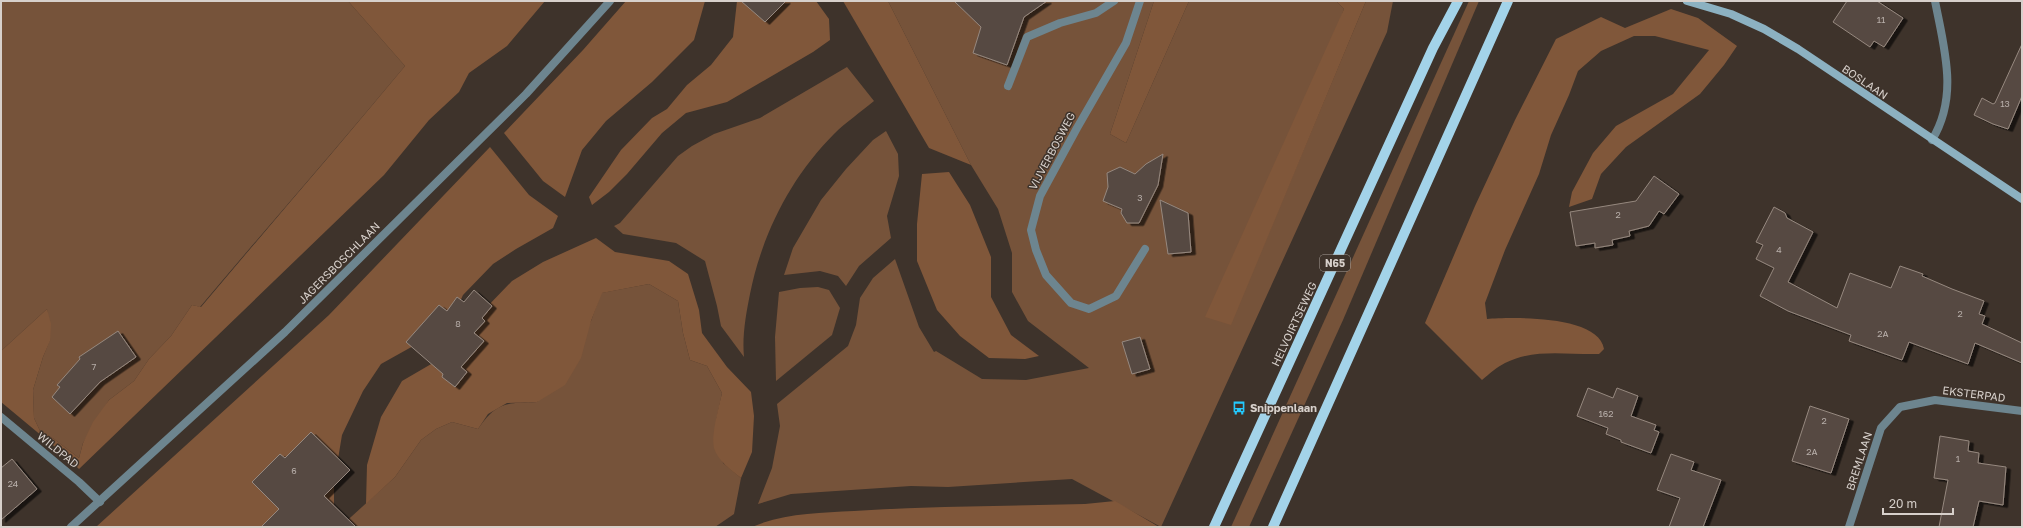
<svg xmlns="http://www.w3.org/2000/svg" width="2023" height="528" viewBox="0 0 2023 528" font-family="'Golos Text',sans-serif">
  <defs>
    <filter id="shadow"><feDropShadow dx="4.5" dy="2.5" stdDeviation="0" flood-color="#0009"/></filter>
  </defs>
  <rect width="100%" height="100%" fill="#3e332b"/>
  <g fill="#76533a">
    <path d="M 1,1 L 348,1 L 405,66 C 338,147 268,226 200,307 L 192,305 L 171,336 L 149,359 L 134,381 L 109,400 L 83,443 L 79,458 L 54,439 L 40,431 L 34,418 L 33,390 L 43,357 L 50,340 L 47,309 L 1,351 Z"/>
    <path d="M 888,1 L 1154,1 L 1110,134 L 1126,143 L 1189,1 L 1336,1 L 1344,9 L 1230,325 L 1366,1 L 1393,1 L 1387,32 L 1161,527 L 1072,479 L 948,487 L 911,486 L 791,494 L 758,504 L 772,468 L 780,426 L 777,404 L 848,346 L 856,325 L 860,298 L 873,278 L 895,259 L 919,327 L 934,352 L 936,351 L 982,379 L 1026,380 L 1089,368 L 1028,321 L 1012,292 L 1012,253 L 998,209 L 971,165 Z"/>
    <path d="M 1469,1 L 1479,1 L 1343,320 L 1249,527 L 1231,527 Z"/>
    <path d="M 847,67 L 874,101 C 861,112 846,122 834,134 C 791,177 762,234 750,294 C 746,314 742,336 744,357 L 721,326 L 717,306 L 705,261 L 676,243 L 623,234 L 614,226 L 620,223 L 678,156 L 692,146 L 714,134 L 760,118 Z"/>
    <path d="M 886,131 L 898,154 L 899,176 L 887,216 L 891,238 L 859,266 L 846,286 L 838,276 L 820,271 L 784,275 L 793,248 L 821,200 L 846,169 L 873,140 Z"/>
    <path d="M 649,284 L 678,301 L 683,333 L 690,360 L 707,366 L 722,393 L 716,421 L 723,463 L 741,478 L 734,514 L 715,527 L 340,527 L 395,477 L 421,440 L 436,429 L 452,422 L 478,429 C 497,402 505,403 537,402 L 591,321 L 601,293 Z"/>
    <path d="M 818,287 L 829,290 L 840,308 L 832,335 L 776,381 L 775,337 L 779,292 L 800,288 Z"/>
  </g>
  <g fill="#80573a">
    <path d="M 348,1 L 545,1 L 507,46 L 469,73 L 459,92 L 429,120 L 384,175 L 79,469 L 66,456 L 1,402 L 1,351 L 47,309 L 51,324 L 50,341 L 43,357 L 33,390 L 34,418 L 40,431 L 54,439 L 79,458 L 83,443 L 93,422 L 109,400 L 134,381 L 149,359 L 171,336 L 192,305 L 201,307 C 269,226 338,147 405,66 Z"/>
    <path d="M 626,1 L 705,1 L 694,40 L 652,82 L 606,121 L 582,150 L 565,197 L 543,181 L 504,133 L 583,50 Z"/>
    <path d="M 737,1 L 816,1 L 829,19 L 830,40 L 813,52 L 727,102 L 686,113 L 662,133 L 627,174 L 609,192 L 592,205 L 589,197 L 621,150 L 652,118 L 667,109 L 687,85 L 711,65 L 733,37 Z"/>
    <path d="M 843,1 L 888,1 L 971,165 L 929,148 Z"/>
    <path d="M 1154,1 L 1189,1 L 1126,143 L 1110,134 Z"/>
    <path d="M 1336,1 L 1366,1 L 1231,325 L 1205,317 L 1344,9 Z"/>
    <path d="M 1671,9 L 1698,18 L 1737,46 L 1724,65 L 1700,94 L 1626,147 L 1601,174 L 1592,199 L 1569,207 L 1572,192 L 1593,153 L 1616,126 L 1673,94 L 1709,50 L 1655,36 L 1634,36 L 1601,51 L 1578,71 L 1569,95 L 1551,135 L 1539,174 L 1505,250 L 1485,303 L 1487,319 C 1513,317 1599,315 1604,349 L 1599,354 C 1568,355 1534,348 1505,363 C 1497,367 1489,374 1482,380 L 1425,323 L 1475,206 L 1515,120 L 1556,39 L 1601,17 L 1625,28 Z"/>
    <path d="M 490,147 L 529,195 L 558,216 L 553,228 L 516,249 L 493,264 L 463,295 L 457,308 L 415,345 L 381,364 L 363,391 L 342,435 L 334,483 L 334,527 L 96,527 L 329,315 Z"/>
    <path d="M 949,172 L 970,205 L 991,257 L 991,297 L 1011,335 L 1039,356 L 1025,359 L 989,358 L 960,336 L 937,310 L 917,261 L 917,224 L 922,174 Z"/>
    <path d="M 596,238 L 615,252 L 669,261 L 688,274 L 699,310 L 702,333 L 727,367 L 751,392 L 754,416 L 752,452 L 741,478 C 731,470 718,461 714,448 C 711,436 719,406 722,393 L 707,366 L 690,360 L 683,333 L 678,301 L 649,284 L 602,293 L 591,321 L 581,358 L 565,385 L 537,402 L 507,403 L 488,414 L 478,429 L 452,422 L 436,429 L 421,440 L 395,477 L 366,504 L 367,465 L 381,417 L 402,381 L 445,356 L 484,310 L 512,281 L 543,262 Z"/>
    <path d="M 1115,501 L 1159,527 L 752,527 C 784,513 819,513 854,511 C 931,506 1008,506 1085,504 Z"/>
  </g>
  <g fill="#564a42" stroke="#96887f" filter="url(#shadow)">
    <path d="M 741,1 L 786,1 L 765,22 Z"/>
    <path d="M 954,1 L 1047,1 L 1024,17 L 1007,65 L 973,53 L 981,27 Z"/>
    <path d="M 1847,1 L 1877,1 L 1903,18 L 1884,47 L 1874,41 L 1870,47 L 1833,22 Z"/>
    <path d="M 2022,44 L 2022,96 L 2008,129 L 1993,124 L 1974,115 L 1982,98 L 1993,104 L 1995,103 Z"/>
    <path d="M 1163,154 L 1158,185 L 1139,223 L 1127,223 L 1121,213 L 1122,209 L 1103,201 L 1108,187 L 1107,173 L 1120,167 L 1135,174 L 1146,164 Z"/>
    <path d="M 1654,176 L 1679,194 L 1664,214 L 1659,211 L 1649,226 L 1629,231 L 1630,236 L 1612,240 L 1613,245 L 1595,248 L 1595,243 L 1576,246 L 1570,212 L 1636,201 Z"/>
    <path d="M 1160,200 L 1188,213 L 1191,252 L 1168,254 Z"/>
    <path d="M 1774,207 L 1785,213 L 1787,218 L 1813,232 L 1788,282 L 1837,308 L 1850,273 L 1891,288 L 1900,266 L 1923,274 L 1922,276 L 1952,289 L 1984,301 L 1979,314 L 1985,316 L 1982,324 L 2022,343 L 2022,363 L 1975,343 L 1968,364 L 1909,342 L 1902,360 L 1849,341 L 1851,335 L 1788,311 L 1760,296 L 1774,268 L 1756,259 L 1763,245 L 1756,242 Z"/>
    <path d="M 474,290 L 492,306 L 482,318 L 485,321 L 474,333 L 484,341 L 461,367 L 467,372 L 455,387 L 442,377 L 443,374 L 406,342 L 439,305 L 447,311 L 457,297 L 464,302 Z"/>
    <path d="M 118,331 L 136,357 L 100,382 L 70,414 L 52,397 L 60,387 L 57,385 L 80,359 L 79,357 Z"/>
    <path d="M 1140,337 L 1150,369 L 1132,374 L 1122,342 Z"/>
    <path d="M 1588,388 L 1613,398 L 1617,388 L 1638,396 L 1631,416 L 1656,425 L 1654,430 L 1659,432 L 1651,453 L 1621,442 L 1621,440 L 1606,434 L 1608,428 L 1577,416 Z"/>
    <path d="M 1810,406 L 1849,419 L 1831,473 L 1792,461 Z"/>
    <path d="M 311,432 L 350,470 L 324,496 L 356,527 L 261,527 L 279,509 L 252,482 L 280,454 L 285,458 Z"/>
    <path d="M 1940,436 L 1969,441 L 1968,451 L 1979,453 L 1978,463 L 2006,467 L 2003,505 L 1979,501 L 1973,527 L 1939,527 L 1948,480 L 1934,478 Z"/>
    <path d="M 1671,454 L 1694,462 L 1691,470 L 1721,480 L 1703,527 L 1669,527 L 1680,498 L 1657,490 Z"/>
    <path d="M 12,459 L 37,489 L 1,520 L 1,468 Z"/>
  </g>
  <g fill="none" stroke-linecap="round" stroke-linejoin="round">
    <g stroke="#6d858f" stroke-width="8">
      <path d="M 1140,1 L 1126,43 L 1077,128 L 1040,196 L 1031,230 L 1036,250 L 1046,275 L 1071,303 L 1089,309 L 1116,296 L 1145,249"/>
      <path d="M 1008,86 L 1027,37 L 1060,23 L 1096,13 L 1114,1"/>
      <path d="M 1932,140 C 1959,96 1944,48 1935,1"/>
      <path d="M 1,417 L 79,482 L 100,502"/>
      <path d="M 71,527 L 285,332 L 526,94 L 610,1"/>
      <path d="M 1849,527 L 1881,428 L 1900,407 L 1935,400 L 2022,411"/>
    </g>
    <path stroke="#8cb1c1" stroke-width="8" d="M 1687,1 L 1731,14 L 1764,29 L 1798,49 L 2022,199"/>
    <g stroke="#a3d3e9" stroke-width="10">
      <path d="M 1214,527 L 1433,48 L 1458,1"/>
      <path d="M 1273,527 L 1508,1"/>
    </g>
  </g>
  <defs>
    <g id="bus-bare" transform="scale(1.08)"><path d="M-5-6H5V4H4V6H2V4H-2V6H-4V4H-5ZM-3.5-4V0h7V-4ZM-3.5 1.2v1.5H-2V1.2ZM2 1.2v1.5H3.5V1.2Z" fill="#23c9fe" stroke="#3e332b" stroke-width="2.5" paint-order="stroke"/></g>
  </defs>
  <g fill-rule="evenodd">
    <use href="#bus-bare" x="1239" y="408"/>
  </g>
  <g text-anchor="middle" stroke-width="3" stroke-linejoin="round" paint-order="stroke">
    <g font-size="9" fill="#b7aea9">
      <text x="1881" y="23">11</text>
      <text x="2005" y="107">13</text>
      <text x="1140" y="201">3</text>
      <text x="1618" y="218">2</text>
      <text x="1779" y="253">4</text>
      <text x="1960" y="317">2</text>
      <text x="458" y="327">8</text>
      <text x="1883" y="337">2A</text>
      <text x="94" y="370">7</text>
      <text x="1606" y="417">162</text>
      <text x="1824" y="424">2</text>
      <text x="1812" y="455">2A</text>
      <text x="1958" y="462">1</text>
      <text x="294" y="474">6</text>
      <text x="13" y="487">24</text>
    </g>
    <rect fill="#3e332b" stroke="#a9a19b" stroke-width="1" x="1320" y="255" width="30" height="16" rx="3"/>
    <g font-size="10" font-weight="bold" fill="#d7d0cb">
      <text x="1335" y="267">N65</text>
    </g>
    <g font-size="11" fill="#d7d0cb" stroke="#3e332b">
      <text transform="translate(1865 82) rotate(34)" y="4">BOSLAAN</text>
      <text transform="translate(1052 151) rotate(-62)" y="4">VIJVERBOSWEG</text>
      <text transform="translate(339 263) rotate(-45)" y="4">JAGERSBOSCHLAAN</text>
      <text transform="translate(1294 324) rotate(-65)" y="4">HELVOIRTSEWEG</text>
      <text transform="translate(1974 394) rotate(7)" y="4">EKSTERPAD</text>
      <text transform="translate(58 450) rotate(39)" y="4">WILDPAD</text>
      <text transform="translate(1859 461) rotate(-72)" y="4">BREMLAAN</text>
    </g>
    <g font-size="11" font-weight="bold" fill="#d7d0cb" stroke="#3e332b" text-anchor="start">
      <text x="1250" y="412">Snippenlaan</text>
    </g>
  </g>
  <rect width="2023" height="528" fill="none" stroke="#d7d0cb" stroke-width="4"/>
  <path d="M1883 508v6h70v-6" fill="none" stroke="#d7d0cb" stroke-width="2"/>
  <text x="1889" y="508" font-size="12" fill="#d7d0cb" stroke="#3e332b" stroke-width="3" paint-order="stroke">20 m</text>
</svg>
